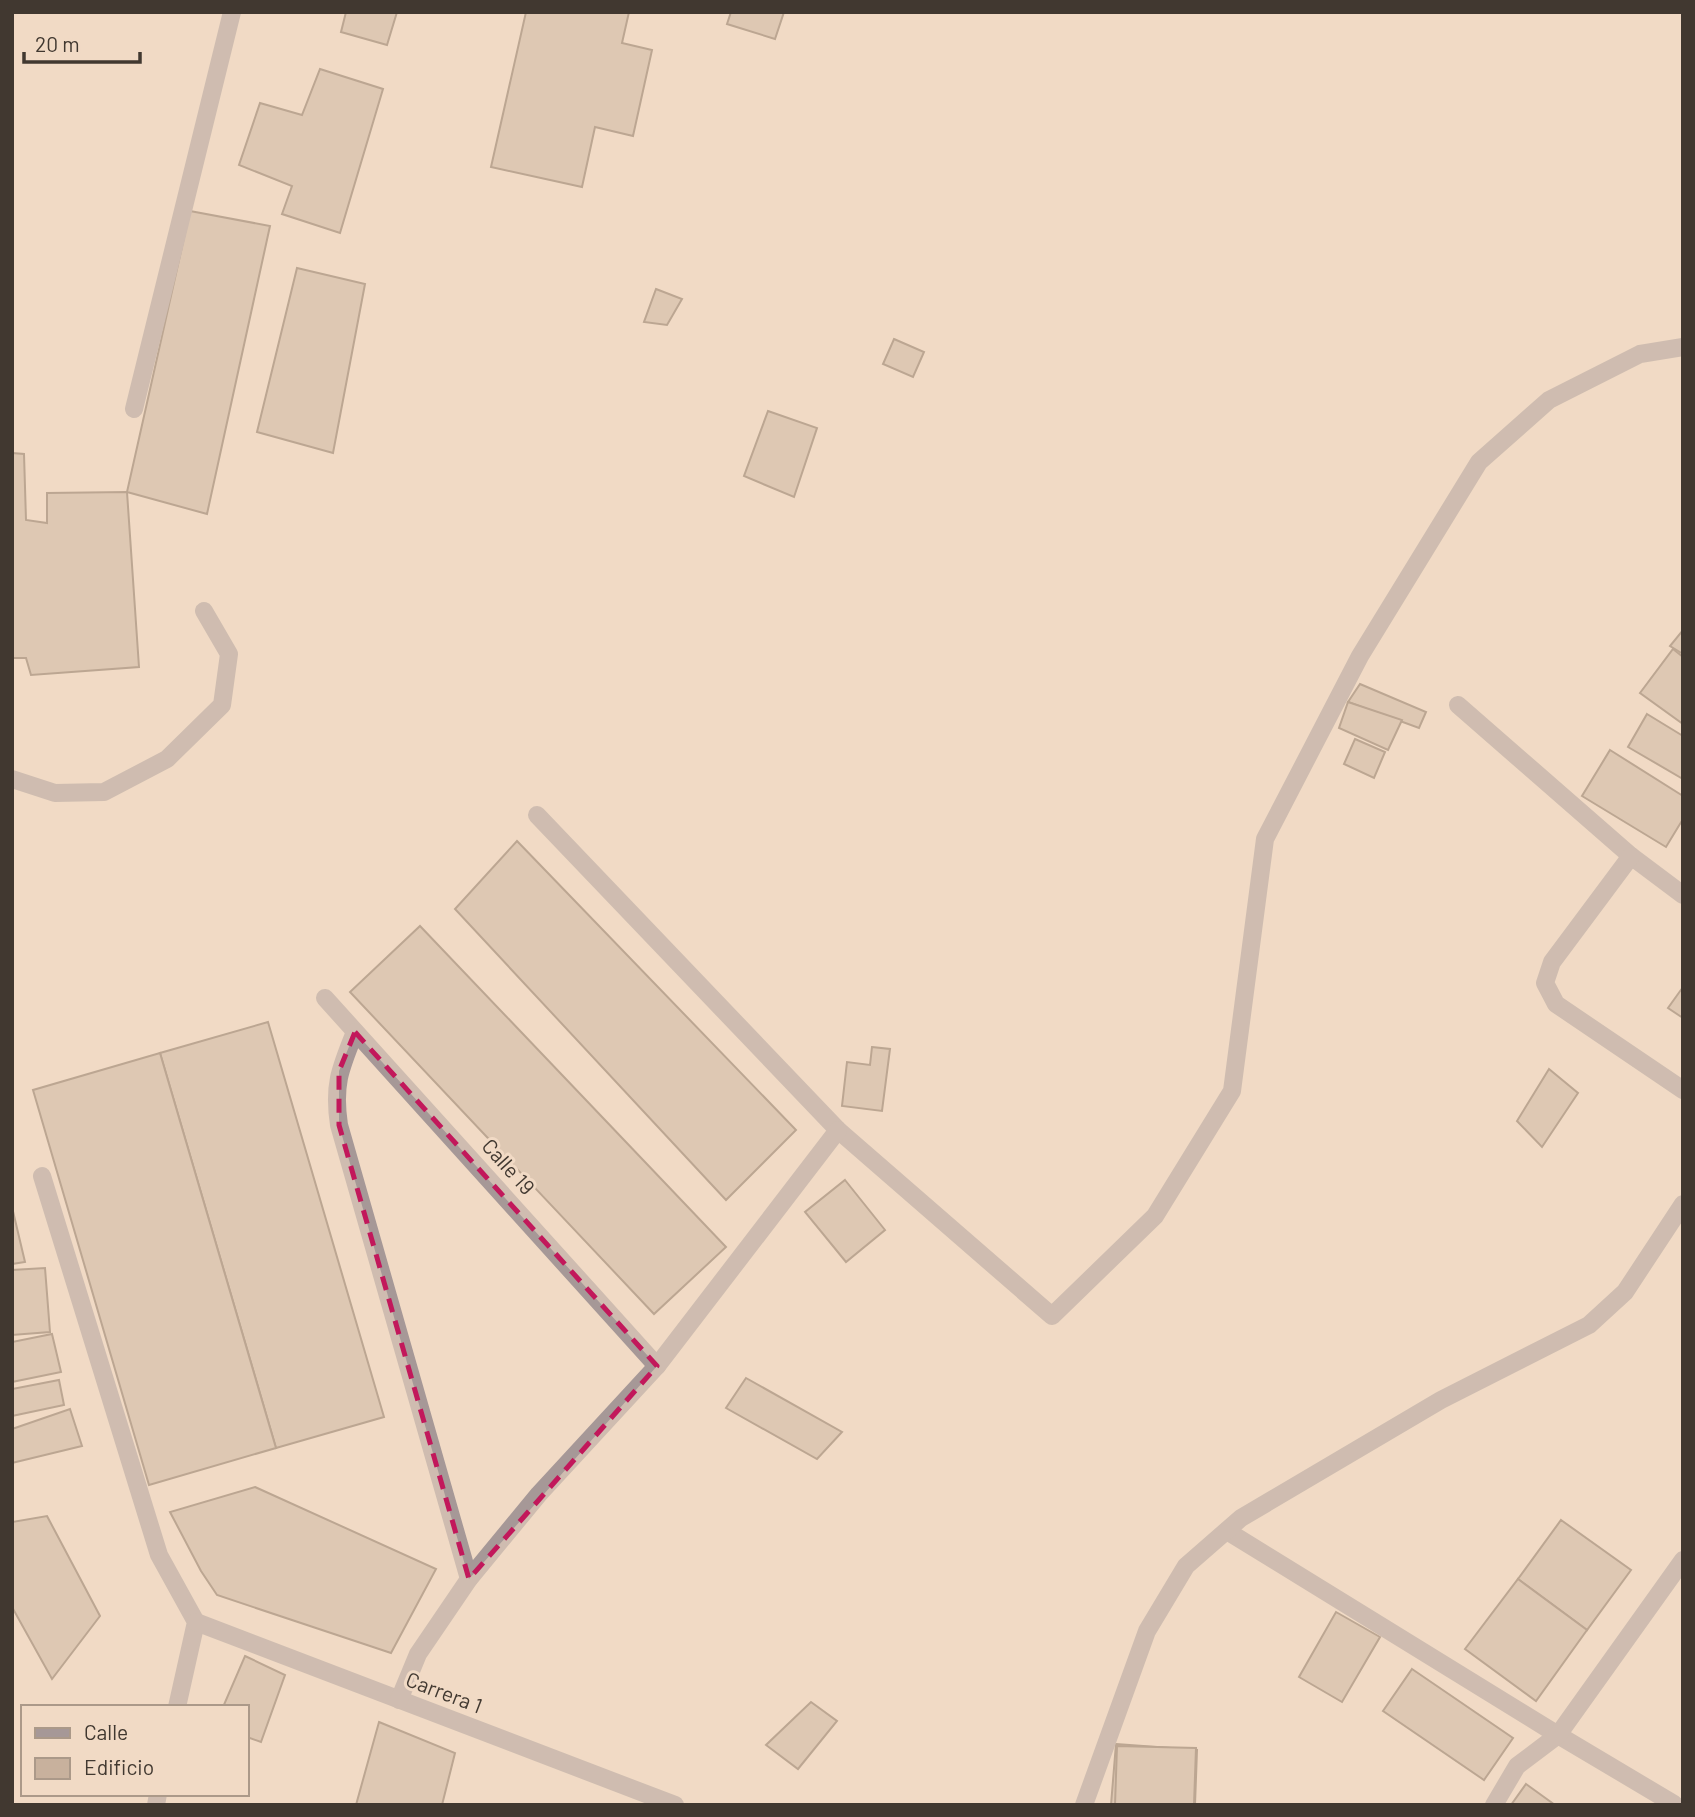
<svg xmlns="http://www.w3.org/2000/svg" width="1695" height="1817" viewBox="0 0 1695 1817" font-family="Barlow,sans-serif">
  <rect width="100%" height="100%" fill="#f1dac5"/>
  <g fill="#c8b19d" stroke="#7c6755" stroke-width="2">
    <path d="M 346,12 L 397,12 L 387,45 L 341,32 Z"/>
    <path d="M 526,12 L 629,12 L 622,43 L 652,50 L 633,136 L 595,127 L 582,187 L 491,167 Z"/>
    <path d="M 731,12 L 784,12 L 775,39 L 727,24 Z"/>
    <path d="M 320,69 L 383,89 L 340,233 L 282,214 L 292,186 L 239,165 L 260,103 L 302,115 Z"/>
    <path d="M 190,211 L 270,226 L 207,514 L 127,492 Z"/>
    <path d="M 297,268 L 365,284 L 333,453 L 257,432 Z"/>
    <path d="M 656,289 L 682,299 L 667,325 L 644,322 Z"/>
    <path d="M 894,339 L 924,352 L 913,377 L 883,364 Z"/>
    <path d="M 768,411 L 817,428 L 794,497 L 744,476 Z"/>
    <path d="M 12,453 L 24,454 L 26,520 L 47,523 L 47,493 L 127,492 L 139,667 L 31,675 L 26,658 L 12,658 Z"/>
    <path d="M 1683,630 L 1683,654 L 1670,646 Z"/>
    <path d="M 1673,649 L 1683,657 L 1683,724 L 1640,693 Z"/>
    <path d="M 1360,684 L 1426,712 L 1419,728 L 1348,702 Z"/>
    <path d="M 1348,702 L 1402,720 L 1388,750 L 1339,728 Z"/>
    <path d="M 1647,714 L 1683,736 L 1683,779 L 1628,747 Z"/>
    <path d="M 1355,739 L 1385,752 L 1374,778 L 1344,764 Z"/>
    <path d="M 1610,750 L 1683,796 L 1683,819 L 1666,847 L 1582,796 Z"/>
    <path d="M 517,841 L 796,1130 L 726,1200 L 455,909 Z"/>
    <path d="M 420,926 L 726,1247 L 654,1314 L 350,992 Z"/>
    <path d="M 1683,987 L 1683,1018 L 1668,1008 Z"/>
    <path d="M 268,1022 L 384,1417 L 276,1448 L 160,1053 Z"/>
    <path d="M 872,1047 L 890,1049 L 882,1111 L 842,1106 L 847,1062 L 870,1065 Z"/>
    <path d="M 160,1053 L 276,1448 L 149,1485 L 33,1090 Z"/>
    <path d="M 1549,1069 L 1578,1093 L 1542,1147 L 1517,1121 Z"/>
    <path d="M 845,1180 L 885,1230 L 846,1262 L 805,1212 Z"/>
    <path d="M 12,1207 L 25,1262 L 12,1264 Z"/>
    <path d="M 45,1268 L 50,1332 L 12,1335 L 12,1270 Z"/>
    <path d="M 52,1334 L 61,1372 L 12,1382 L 12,1342 Z"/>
    <path d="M 746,1378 L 842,1432 L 817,1459 L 726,1408 Z"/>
    <path d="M 59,1380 L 64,1405 L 12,1416 L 12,1389 Z"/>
    <path d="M 70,1409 L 82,1446 L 12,1463 L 12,1429 Z"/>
    <path d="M 255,1487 L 436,1569 L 391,1653 L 217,1595 L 201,1571 L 170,1512 Z"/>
    <path d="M 47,1516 L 100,1616 L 52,1679 L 12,1607 L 12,1522 Z"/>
    <path d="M 1561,1520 L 1631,1570 L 1587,1630 L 1518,1579 Z"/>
    <path d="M 1518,1579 L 1587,1630 L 1536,1701 L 1465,1649 Z"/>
    <path d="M 1336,1612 L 1380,1637 L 1342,1702 L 1299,1677 Z"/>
    <path d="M 245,1656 L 285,1675 L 261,1742 L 247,1737 L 247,1707 L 223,1707 Z"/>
    <path d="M 1412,1669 L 1513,1738 L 1484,1780 L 1383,1711 Z"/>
    <path d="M 811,1702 L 837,1721 L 798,1769 L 766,1745 Z"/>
    <path d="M 379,1722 L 455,1753 L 442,1805 L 356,1805 Z"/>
    <path d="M 1116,1744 L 1197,1750 L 1195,1805 L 1111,1805 Z"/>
    <path d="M 1117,1746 L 1196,1748 L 1194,1805 L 1115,1805 Z"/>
    <path d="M 1526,1784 L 1555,1805 L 1511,1805 Z"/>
  </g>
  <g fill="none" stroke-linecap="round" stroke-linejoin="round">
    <g stroke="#a69897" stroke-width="18">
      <path d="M 134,409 L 232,12"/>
      <path d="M 1458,705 L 1631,856 L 1683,895"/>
      <path d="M 12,779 L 55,793 L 104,792 L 167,759 L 222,705 L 229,654 L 204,611"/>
      <path d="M 537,815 L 838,1130 L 1052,1316 L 1155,1216 L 1232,1091 L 1265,839 L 1360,656 L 1479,462 L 1549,400 L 1640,354 L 1683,347"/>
      <path d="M 1631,856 L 1552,962 L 1545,983 L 1556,1004 L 1683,1090"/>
      <path d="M 325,998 L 657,1366"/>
      <path d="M 355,1032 C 340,1069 333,1085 339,1125 L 469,1579"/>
      <path d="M 42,1176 L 159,1555 L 196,1622 L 177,1707"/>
      <path d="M 1227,1531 L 1558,1735 L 1674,1804"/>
      <path d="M 196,1622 L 675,1805"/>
      <path d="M 399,1700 L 418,1654 L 469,1579 L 539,1494 L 657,1366 L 838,1130"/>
      <path d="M 156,1805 L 158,1794"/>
      <path d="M 1084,1805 L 1147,1631 L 1186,1566 L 1241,1518 L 1441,1400 L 1589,1325 L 1625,1292 L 1683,1204"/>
      <path d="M 1494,1805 L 1517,1766 L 1558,1735 L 1683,1560"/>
    </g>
  </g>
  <path d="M0 0H1695V1817H0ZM 355,1032 L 657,1366 L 469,1579 L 339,1125 L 339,1071 Z" fill="#f1dac5" fill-opacity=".55" fill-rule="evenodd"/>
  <path fill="none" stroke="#c2185b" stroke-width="5" stroke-dasharray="14 9" stroke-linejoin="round" d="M 355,1032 L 657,1366 L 469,1579 L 339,1125 L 339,1071 Z"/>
  <g text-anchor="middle" stroke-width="6" stroke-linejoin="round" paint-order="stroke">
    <g font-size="21" fill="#413830" stroke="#f1dac5">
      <text transform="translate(508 1167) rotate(48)" y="7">Calle 19</text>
      <text transform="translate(444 1693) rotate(21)" y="7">Carrera 1</text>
    </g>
  </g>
  <rect width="1695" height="1817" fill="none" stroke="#413830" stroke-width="28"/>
  <rect x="21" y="1705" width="228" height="91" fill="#f1dac5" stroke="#ab9989" stroke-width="2"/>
  <rect x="35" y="1728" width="35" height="10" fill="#a69897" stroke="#ab9989" stroke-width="2"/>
  <text x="84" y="1740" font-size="21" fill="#413830">Calle</text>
  <rect x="35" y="1758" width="35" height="21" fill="#c8b19d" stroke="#ab9989" stroke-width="2"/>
  <text x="84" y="1775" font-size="21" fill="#413830">Edificio</text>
  <path d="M24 52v10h116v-10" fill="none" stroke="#413830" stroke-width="3.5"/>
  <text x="35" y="52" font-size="21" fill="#413830" stroke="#f1dac5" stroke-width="5" paint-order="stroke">20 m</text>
</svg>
